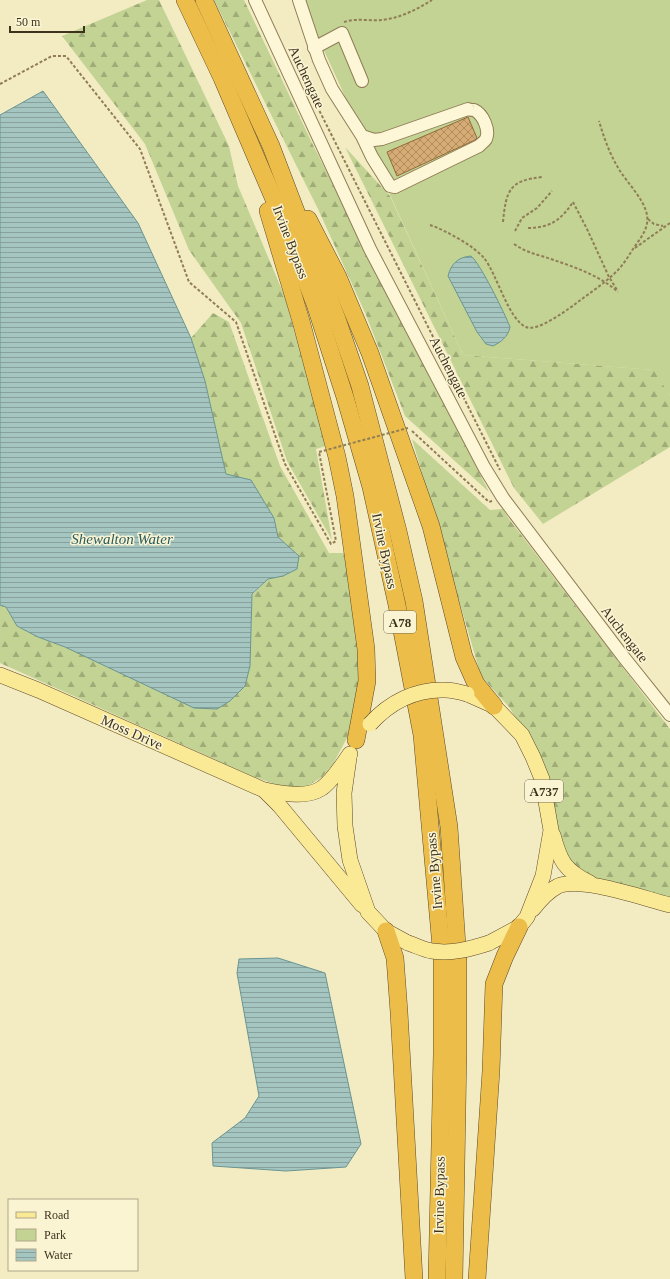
<svg xmlns="http://www.w3.org/2000/svg" width="670" height="1279" viewBox="0 0 670 1279" font-family="Georgia,serif">
  <defs>
    <pattern id="forest-firs" width="22" height="20" patternUnits="userSpaceOnUse"><rect width="22" height="20" fill="#c2d394"/><path d="M5 1l3.5 6h-7zM16 11l3.5 6h-7z" fill="#9fac78"/></pattern>
    <pattern id="water-rules" width="6" height="5" patternUnits="userSpaceOnUse"><rect width="6" height="5" fill="#a5c5c1"/><path d="M0 2.5h6" fill="none" stroke="#88a19c"/></pattern>
    <pattern id="building-cross-hatch" width="8" height="8" patternUnits="userSpaceOnUse"><rect width="8" height="8" fill="#d6ab74"/><path d="M0 0l8 8M0 8l8-8" fill="none" stroke="#af8c5f"/></pattern>
  </defs>
  <rect width="100%" height="100%" fill="#f3ecc2"/>
  <path fill="#c2d394" d="M 301,0 L 670,0 L 670,396 L 653,370 L 463,355 Z"/>
  <g fill="url(#forest-firs)">
    <path d="M 147,0 L 159,0 L 229,146 L 238,186 L 285,297 L 326,446 L 316,449 L 332,540 L 287,461 L 241,323 L 189,250 L 145,144 L 62,36 Z"/>
    <path d="M 214,0 L 244,0 L 313,145 L 489,492 L 405,416 L 366,315 L 318,209 Z"/>
    <path d="M 345,147 L 390,196 L 463,355 L 654,370 L 670,396 L 670,447 L 543,524 L 514,488 Z"/>
    <path d="M 213,313 L 229,322 L 280,466 L 329,553 L 344,553 L 363,654 L 360,690 L 347,738 L 333,764 L 322,777 L 306,787 L 286,788 L 252,776 L 0,663 L 0,605 L 6,607 L 17,626 L 38,637 L 65,647 L 250,666 L 252,595 L 268,579 L 283,576 L 299,556 L 278,537 L 274,518 L 226,474 L 205,381 L 191,338 Z"/>
    <path d="M 412,439 L 490,510 L 503,509 L 509,519 L 670,729 L 670,899 L 595,878 L 575,865 L 563,850 L 541,759 L 509,707 L 481,676 Z"/>
  </g>
  <g fill="url(#water-rules)" stroke="#6a9591">
    <path d="M 43,91 L 138,223 L 191,338 L 205,381 L 226,474 L 251,480 L 274,518 L 278,537 L 299,556 L 297,569 L 283,576 L 268,579 L 252,594 L 250,666 L 245,686 L 230,701 L 217,709 L 194,708 L 65,647 L 38,637 L 17,626 L 6,607 L 0,605 L 0,115 Z"/>
    <path d="M 471,256 C 480,263 505,314 510,327 C 508,337 501,342 493,346 L 486,344 L 477,332 L 448,276 C 451,264 458,257 471,256 Z"/>
    <path d="M 278,958 L 325,973 L 361,1144 L 346,1167 L 286,1171 L 213,1166 L 212,1143 L 245,1118 L 259,1096 L 237,973 L 239,959 Z"/>
  </g>
  <path fill="url(#building-cross-hatch)" stroke="#926a39" d="M 468,117 L 477,138 L 475,140 L 397,176 L 387,152 Z"/>
  <g fill="none" stroke-linecap="round" stroke-linejoin="round">
    <g stroke="#907d57" stroke-width="14">
      <g id="minor">
        <path d="M 255,0 L 370,249 L 484,467 L 503,498 L 622,655 L 670,715"/>
        <path d="M 299,0 L 319,60 L 332,89 L 362,136 L 372,157 L 390,186 L 395,187 L 479,146 C 481,144 484,142 486,139 C 490,130 483,114 474,110 C 473,110 468,110 468,109 L 382,139 L 374,140 L 362,136"/>
        <path d="M 314,48 L 342,33 L 362,81"/>
      </g>
    </g>
    <g stroke="#5d4a2b" stroke-width="16">
      <g id="major">
        <path d="M 0,675 L 38,690 L 264,790 C 281,793 306,799 322,788 C 333,780 342,765 350,754"/>
        <path d="M 467,694 L 494,706 L 522,735 L 533,757 L 542,779 L 551,830 L 543,876 L 527,917 L 519,927 L 489,943"/>
        <path d="M 349,758 L 344,793 L 345,826 L 350,860 L 368,912 L 386,931 L 408,943"/>
        <path d="M 264,790 L 279,805 L 362,905"/>
        <path d="M 553,835 C 560,861 564,870 590,883"/>
        <path d="M 533,909 C 540,900 548,891 558,886 C 581,876 645,899 670,905"/>
      </g>
    </g>
    <g stroke="#5d4a2b" stroke-width="18">
      <g id="highway">
        <path d="M 185,0 L 222,78 L 282,218 L 315,304 L 345,397 L 371,487 L 397,605 L 422,735 L 442,958 L 442,1054 L 437,1279"/>
        <path d="M 204,0 L 271,146 L 337,319 L 360,386 L 398,531 L 414,601 L 449,827 L 458,960 L 458,1052 L 454,1279"/>
        <path d="M 268,211 L 301,321 L 337,457 L 345,496 L 366,649 L 367,681 L 356,740"/>
        <path d="M 308,219 L 338,277 L 370,353 L 431,526 L 464,657 L 476,684 L 494,706"/>
        <path d="M 386,931 L 395,958 L 399,1012 L 414,1279"/>
        <path d="M 477,1279 L 491,1071 L 494,984 L 505,956 L 519,927"/>
      </g>
    </g>
    <g stroke="#907d57" stroke-width="2" stroke-dasharray="3 2" stroke-linecap="butt">
      <path d="M 344,22 C 356,18 370,21 382,20 C 400,18 416,10 432,0"/>
      <path d="M 0,84 L 52,56 L 66,56 L 140,149 L 189,282 L 236,322 L 285,464 L 331,544 L 336,541 L 319,452"/>
      <path d="M 315,102 L 500,470"/>
      <path d="M 573,202 L 587,229 L 609,277 L 617,290"/>
      <path d="M 648,219 L 654,224 L 663,226"/>
      <path d="M 503,222 C 506,191 509,180 543,177"/>
      <path d="M 430,225 C 445,230 474,246 484,258 C 497,274 508,319 526,327 C 537,332 564,312 574,305 C 588,294 604,284 617,271 C 623,265 628,257 633,249 C 641,237 651,227 646,211 C 642,198 628,183 620,171 C 610,155 604,138 599,121"/>
      <path d="M 528,228 C 550,228 561,220 573,202"/>
      <path d="M 515,231 L 522,218 L 537,208 L 552,191"/>
      <path d="M 514,244 C 524,251 534,254 545,257 C 571,266 598,274 618,292"/>
      <path d="M 635,248 L 670,223"/>
      <path d="M 412,431 L 489,502 L 492,501"/>
    </g>
    <use href="#minor" stroke="#fdf7d7" stroke-width="12"/>
    <use href="#major" stroke="#faea96" stroke-width="15"/>
    <use href="#highway" stroke="#ecbd49" stroke-width="17"/>
    <g stroke="#5d4a2b" stroke-width="16" stroke-linecap="butt">
      <g id="major-bridge">
        <path d="M 370,724 C 390,702 416,689 445,690 C 452,690 460,692 467,694"/>
        <path d="M 408,943 C 415,945 424,950 432,951 C 452,954 470,949 489,943"/>
      </g>
    </g>
    <path stroke="#907d57" stroke-width="2" stroke-dasharray="3 2" stroke-linecap="butt" d="M 319,452 L 408,428"/>
    <use href="#major-bridge" stroke="#faea96" stroke-width="15"/>
  </g>
  <g text-anchor="middle" stroke-width="3" stroke-linejoin="round" paint-order="stroke">
    <g fill="#faf4d3" stroke="#766c54" stroke-width="1">
      <rect x="384" y="611" width="32" height="22" rx="3"/>
      <rect x="525" y="780" width="38" height="22" rx="3"/>
    </g>
    <g font-size="13" font-weight="bold" fill="#3e321d">
      <text x="400" y="627">A78</text>
      <text x="544" y="796">A737</text>
    </g>
    <g font-size="14" fill="#3e321d" stroke="#faf4d3">
      <text transform="translate(307 77) rotate(65)" y="5">Auchengate</text>
      <text transform="translate(291 242) rotate(69)" y="5">Irvine Bypass</text>
      <text transform="translate(449 367) rotate(63)" y="5">Auchengate</text>
      <text transform="translate(385 551) rotate(78)" y="5">Irvine Bypass</text>
      <text transform="translate(625 634) rotate(52)" y="5">Auchengate</text>
      <text transform="translate(132 732) rotate(24)" y="5">Moss Drive</text>
      <text transform="translate(434 871) rotate(-95)" y="5">Irvine Bypass</text>
      <text transform="translate(439 1195) rotate(-89)" y="5">Irvine Bypass</text>
    </g>
    <g font-size="15" font-style="italic" fill="#2a5b5f" stroke="#faf4d3">
      <text x="122" y="544">Shewalton Water</text>
    </g>
  </g>
  <rect x="8" y="1199" width="130" height="72" fill="#faf4d3" stroke="#afa68a"/>
  <rect x="16" y="1212" width="20" height="6" fill="#faea96" stroke="#afa68a"/>
  <text x="44" y="1219" font-size="12" fill="#3e321d">Road</text>
  <rect x="16" y="1229" width="20" height="12" fill="#c2d394" stroke="#afa68a"/>
  <text x="44" y="1239" font-size="12" fill="#3e321d">Park</text>
  <rect x="16" y="1249" width="20" height="12" fill="url(#water-rules)" stroke="#afa68a"/>
  <text x="44" y="1259" font-size="12" fill="#3e321d">Water</text>
  <path d="M10 26v6h74v-6" fill="none" stroke="#3e321d" stroke-width="2"/>
  <text x="16" y="26" font-size="12" fill="#3e321d" stroke="#faf4d3" stroke-width="3" paint-order="stroke">50 m</text>
</svg>
